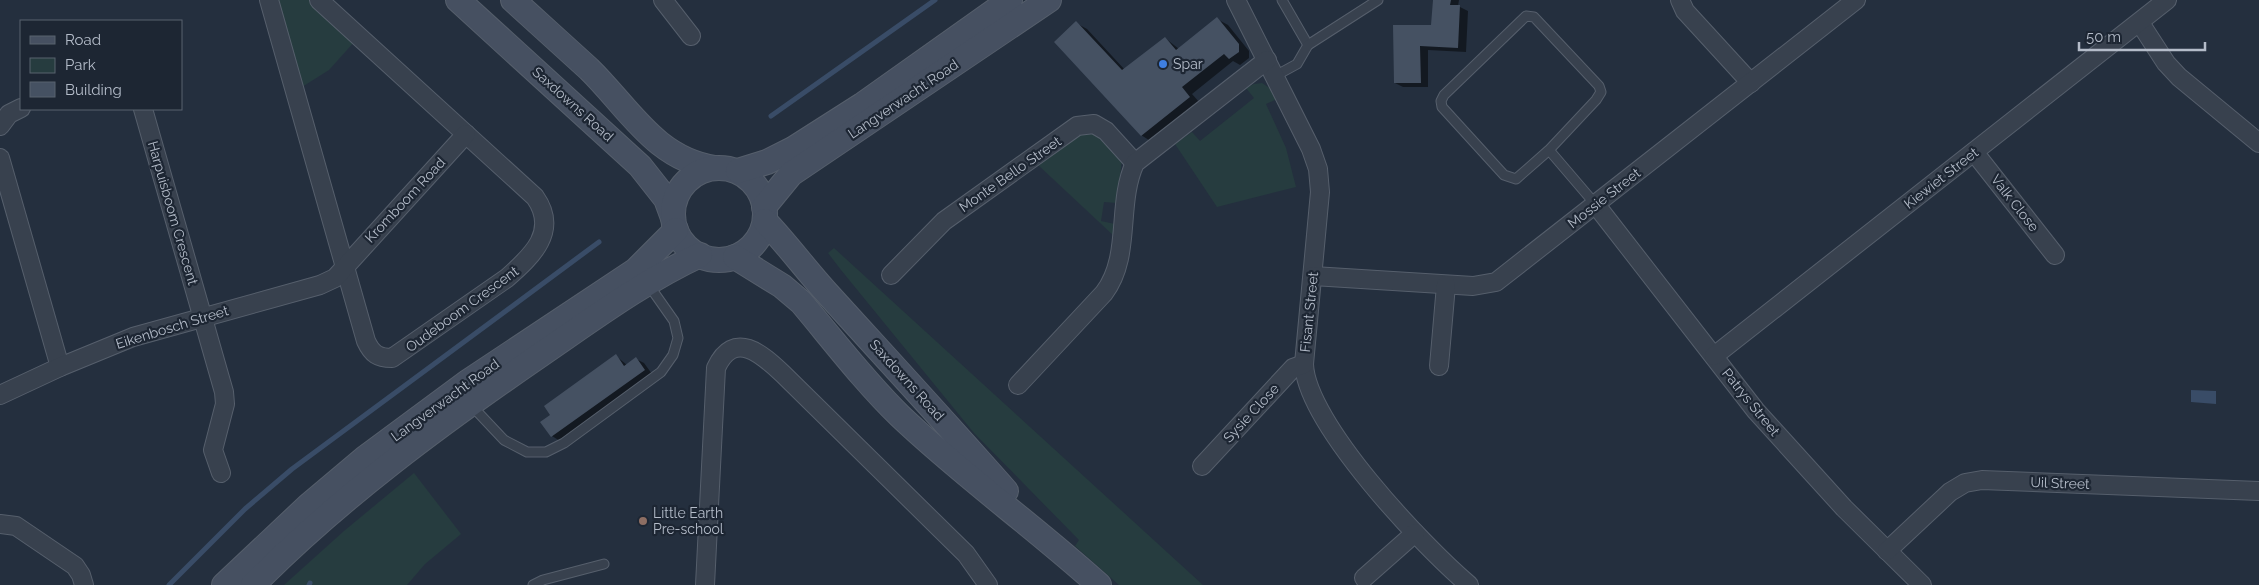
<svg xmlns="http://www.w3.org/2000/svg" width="2259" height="585" viewBox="0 0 2259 585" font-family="Raleway,sans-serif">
  <rect width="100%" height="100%" fill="#242f3e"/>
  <g fill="#263c3f">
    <path d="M 278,0 L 311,0 L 355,41 L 329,70 L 302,87 Z"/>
    <path d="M 1262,83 L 1271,89 L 1277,99 L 1266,104 L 1286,148 L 1296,187 L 1217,207 L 1175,144 L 1192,132 L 1200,141 L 1254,98 L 1246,88 L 1254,84 Z"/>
    <path d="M 1088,132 L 1097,133 L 1122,159 L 1117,203 L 1104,202 L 1101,221 L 1115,224 L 1114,236 L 1037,164 L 1079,134 Z"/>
    <path d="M 834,248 L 1203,585 L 1119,585 L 1075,546 L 1079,540 L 974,433 L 841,270 L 828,253 Z"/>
    <path d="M 414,473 L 461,534 L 425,564 L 407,585 L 284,585 L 344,531 Z"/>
  </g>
  <path fill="#394c67" d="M 2191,390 L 2216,391 L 2216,404 L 2191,402 Z"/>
  <g fill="#0007">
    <path d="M 1434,0 L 1459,0 L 1458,6 L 1468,11 L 1466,52 L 1428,50 L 1428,87 L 1403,87 L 1395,83 L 1432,26 Z"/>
    <path d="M 1217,19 L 1228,25 L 1249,51 L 1249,58 L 1240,65 L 1233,61 L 1192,94 L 1200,103 L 1152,142 L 1141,135 L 1076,23 L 1087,29 L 1125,70 L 1165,38 L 1179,49 Z"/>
    <path d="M 616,356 L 627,365 L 636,359 L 644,363 L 652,374 L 560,441 L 552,436 Z"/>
  </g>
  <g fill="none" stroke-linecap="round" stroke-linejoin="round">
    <g stroke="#394c67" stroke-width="5">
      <path d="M 771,116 L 935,0"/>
      <path d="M 169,585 L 245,509 L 292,469 L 599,242"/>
      <path d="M 309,585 L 310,583"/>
    </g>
  </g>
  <g fill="#455162">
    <path d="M 1433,0 L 1451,0 L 1450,5 L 1460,5 L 1458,48 L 1420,46 L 1421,83 L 1394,83 L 1393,25 L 1431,25 Z"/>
    <path d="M 1217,17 L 1239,44 L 1239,52 L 1229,59 L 1224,54 L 1182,87 L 1190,97 L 1141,136 L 1054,42 L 1076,21 L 1122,70 L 1165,37 L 1176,50 Z"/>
    <path d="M 616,354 L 624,366 L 636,357 L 645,370 L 551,437 L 540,422 L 550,415 L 544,406 Z"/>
  </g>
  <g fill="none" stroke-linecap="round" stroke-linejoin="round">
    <g stroke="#565f6c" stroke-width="11">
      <g id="lane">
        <path d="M 1282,0 L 1308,45"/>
        <path d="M 1275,76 L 1297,64 L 1308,45 L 1378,0"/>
        <path d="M 1549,150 L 1596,100 L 1601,92 L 1599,86 L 1534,17 L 1526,16 L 1444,95 L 1441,101 L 1442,107 L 1504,175 L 1516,179 L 1549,150 L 1596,205"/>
        <path d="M 471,405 L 504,440 L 527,452 L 546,452 L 564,443 L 661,372 L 673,355 L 678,338 L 674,321 L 648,284"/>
        <path d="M 533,585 L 543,580 L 604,564"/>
      </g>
    </g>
    <g stroke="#565f6c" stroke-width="20">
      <g id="street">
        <path d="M 269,0 L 366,341 C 372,354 378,358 392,358 L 507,278 C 532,256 559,231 535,197 L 319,0"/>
        <path d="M 663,0 L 691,36"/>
        <path d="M 1236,0 L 1311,149 L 1318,169 L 1320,192 L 1304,364 C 1306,423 1423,546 1469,585"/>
        <path d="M 1680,0 L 1685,11 L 1751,83"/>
        <path d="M 2140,23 L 2166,63 L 2179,77 L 2259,143"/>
        <path d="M 143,109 L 224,392 L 225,404 L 213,450 L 221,473"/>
        <path d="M 0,126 L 9,114 L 21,108"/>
        <path d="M 1974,152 L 2055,255"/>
        <path d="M 0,158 L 60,367"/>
        <path d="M 1596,205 L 1756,411 L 1844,508 L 1922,585"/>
        <path d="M 891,275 L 944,221 L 1077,126 L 1094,124 L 1106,131 L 1135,163"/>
        <path d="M 1313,276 L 1473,286 L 1496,282 L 1856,0"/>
        <path d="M 1714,356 L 2167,0"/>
        <path d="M 1439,366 L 1446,285"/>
        <path d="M 1018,385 L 1104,293 C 1132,256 1116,204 1135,163 L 1267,60"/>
        <path d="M 0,395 L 60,367 L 133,337 L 320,285 L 335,278 L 466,134"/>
        <path d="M 1202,466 L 1293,368 L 1304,364"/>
        <path d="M 0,524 L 16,526 L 75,566 L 81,575 L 84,585"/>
        <path d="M 1887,551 L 1950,492 L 1965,483 L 1982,480 L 2259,491"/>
        <path d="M 1364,578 L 1415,533"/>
        <path d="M 705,585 L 716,368 C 734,329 762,354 783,374 L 966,554 L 988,585"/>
      </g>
    </g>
    <g stroke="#565f6c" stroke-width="26">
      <g id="secondary">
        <path d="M 458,0 L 640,166 L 666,199 L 673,218"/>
        <path d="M 513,0 C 538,23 564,46 589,69 C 629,108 655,159 715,168"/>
        <circle cx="719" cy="214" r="46"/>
        <path d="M 738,171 L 767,162 L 793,149 L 862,105 L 1010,0"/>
        <path d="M 764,207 L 791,174 L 1049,0"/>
        <path d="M 765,221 C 787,244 805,269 827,293 C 887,359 947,424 1006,491"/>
        <path d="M 735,257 L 782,286 L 801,302 C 833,340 864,381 900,416 C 963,476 1035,527 1099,585"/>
        <path d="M 224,585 L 308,506 L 365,458 L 469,381 L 636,270 L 676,230"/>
        <path d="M 253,585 C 340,497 441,423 543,353 C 594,318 644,281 700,255"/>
      </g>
    </g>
    <use href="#lane" stroke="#38414e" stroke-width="9"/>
    <use href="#street" stroke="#38414e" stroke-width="18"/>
    <use href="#secondary" stroke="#465061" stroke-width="24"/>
  </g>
  <circle fill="#3f7fe0" stroke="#1d2633" stroke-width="2" cx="1163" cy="64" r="5"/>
  <circle fill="#8d6e63" stroke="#1d2633" stroke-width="2" cx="643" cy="521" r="5"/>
  <g text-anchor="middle" stroke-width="4.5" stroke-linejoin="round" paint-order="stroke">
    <g font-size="14" fill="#b4bcc9" stroke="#1d2633" text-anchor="start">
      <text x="1173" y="69">Spar</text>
      <text x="653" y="518">Little Earth<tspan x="653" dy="16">Pre-school</tspan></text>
    </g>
    <g font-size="14" fill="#b4bcc9" stroke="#1d2633">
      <text transform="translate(903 99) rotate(-34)" y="5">Langverwacht Road</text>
      <text transform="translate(573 104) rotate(42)" y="5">Saxdowns Road</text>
      <text transform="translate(1010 174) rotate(-35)" y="5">Monte Bello Street</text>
      <text transform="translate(1941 178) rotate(-38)" y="5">Kiewiet Street</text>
      <text transform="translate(1604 198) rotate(-38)" y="5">Mossie Street</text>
      <text transform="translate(405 200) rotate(-47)" y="5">Kromboom Road</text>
      <text transform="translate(2015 203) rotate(52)" y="5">Valk Close</text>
      <text transform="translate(173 213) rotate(74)" y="5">Harpuisboom Crescent</text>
      <text transform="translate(462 309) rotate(-36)" y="5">Oudeboom Crescent</text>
      <text transform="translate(1309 312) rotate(-84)" y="5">Fisant Street</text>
      <text transform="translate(172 327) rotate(-17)" y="5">Eikenbosch Street</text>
      <text transform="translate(907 380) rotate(48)" y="5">Saxdowns Road</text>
      <text transform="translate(445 400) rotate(-36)" y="5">Langverwacht Road</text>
      <text transform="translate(1751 402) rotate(51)" y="5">Patrys Street</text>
      <text transform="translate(1251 413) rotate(-47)" y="5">Sysie Close</text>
      <text transform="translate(2060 483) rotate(2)" y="5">Uil Street</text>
    </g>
  </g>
  <rect x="20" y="20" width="162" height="90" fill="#1d2633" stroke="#59626f"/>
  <rect x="30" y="36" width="25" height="8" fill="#465061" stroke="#59626f"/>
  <text x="65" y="45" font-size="15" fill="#b4bcc9">Road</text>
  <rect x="30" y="58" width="25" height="15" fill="#263c3f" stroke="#59626f"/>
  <text x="65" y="70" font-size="15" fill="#b4bcc9">Park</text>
  <rect x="30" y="82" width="25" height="15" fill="#455162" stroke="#59626f"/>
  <text x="65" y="95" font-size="15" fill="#b4bcc9">Building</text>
  <path d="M2079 42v8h126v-8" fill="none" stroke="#b4bcc9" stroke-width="2.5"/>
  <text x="2086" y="42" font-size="15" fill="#b4bcc9" stroke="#1d2633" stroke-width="4" paint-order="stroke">50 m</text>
</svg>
